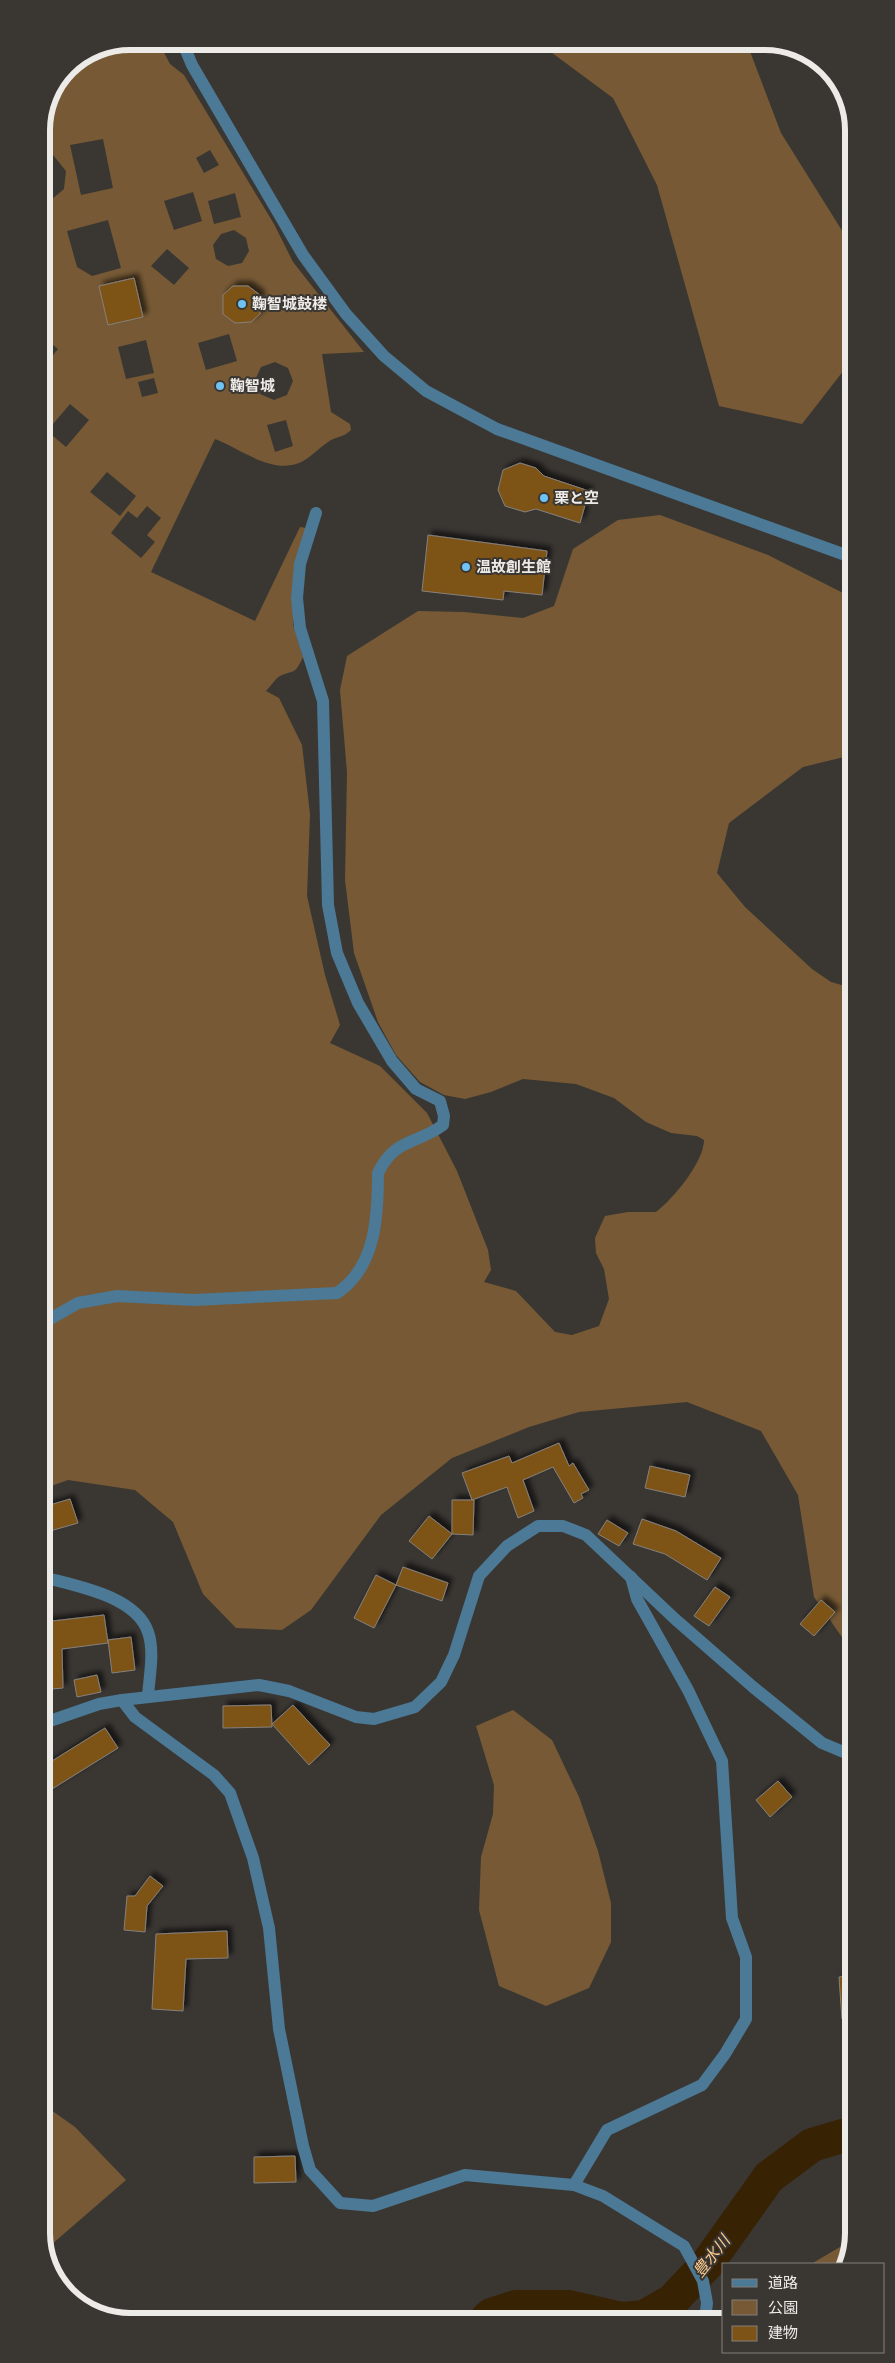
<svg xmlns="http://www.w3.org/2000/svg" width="895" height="2363" viewBox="0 0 895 2363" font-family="Rubik,'Noto Sans JP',sans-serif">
  <defs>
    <filter id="shadow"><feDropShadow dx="4.5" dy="-4.5" stdDeviation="2.5" flood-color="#0009"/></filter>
  </defs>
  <rect width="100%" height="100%" fill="#3a3733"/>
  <g fill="#775a35" fill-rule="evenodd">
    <path d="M 130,41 L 158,41 L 170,64 L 184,75 L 274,224 L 293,262 L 364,352 L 322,354 L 331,412 L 350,424 L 351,430 C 343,438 336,436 328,442 C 319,448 309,459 299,463 C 271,474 241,449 215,439 L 151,572 L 255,621 L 300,527 L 306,528 L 294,574 L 293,625 L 303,657 C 294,676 295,669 280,676 C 275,679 270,687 266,691 L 279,698 L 302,745 L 310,814 L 307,896 L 325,975 L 340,1025 L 330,1043 L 380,1066 L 427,1113 L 457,1171 L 488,1250 L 491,1270 L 484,1282 L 516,1291 L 555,1332 L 572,1335 L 599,1326 L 609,1299 L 604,1269 L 596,1253 L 595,1238 L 605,1216 L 628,1212 L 656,1212 C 673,1199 704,1162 704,1140 L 697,1136 L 671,1133 L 646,1122 L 614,1098 L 576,1084 L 523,1079 L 491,1092 L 465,1099 L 444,1095 L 420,1082 L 396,1055 L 378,1022 L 354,953 L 345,880 L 347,772 L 340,690 L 347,656 L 418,611 L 464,612 L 523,618 L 554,606 L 573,549 L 618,520 L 660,515 L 768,555 L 851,597 L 852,755 L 803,767 L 729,823 L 717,873 L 745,907 L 812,969 L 831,982 L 852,988 L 853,1653 L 814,1597 L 798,1495 L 761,1431 L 687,1402 L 579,1412 L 529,1427 L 452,1458 L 381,1515 L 311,1610 L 282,1630 L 236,1628 L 203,1594 L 173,1522 L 135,1490 L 68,1480 L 43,1489 L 42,369 L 58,349 L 42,336 L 42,200 L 51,200 L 64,189 L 66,171 L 41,140 L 41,124 L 67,67 L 96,48 ZM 103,139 L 113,188 L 81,195 L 70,145 ZM 210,150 L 219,165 L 204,173 L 196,158 ZM 193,192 L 202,221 L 174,230 L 164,201 ZM 235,193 L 241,217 L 214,224 L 208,201 ZM 108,220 L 121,268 L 92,276 L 77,267 L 67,231 ZM 234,230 L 246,238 L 249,251 L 242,263 L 228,266 L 216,259 L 213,245 L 221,234 ZM 167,249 L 189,268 L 174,285 L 151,266 ZM 229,334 L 237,361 L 206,370 L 198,343 ZM 146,340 L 154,373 L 126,379 L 118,347 ZM 275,362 L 288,368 L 293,381 L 287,395 L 274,400 L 260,394 L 255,380 L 261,367 ZM 154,378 L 158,393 L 142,397 L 138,382 ZM 70,404 L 89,420 L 66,447 L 47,431 ZM 286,420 L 293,446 L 275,452 L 267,425 ZM 107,472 L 136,496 L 120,516 L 90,492 ZM 147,506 L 161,518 L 147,535 L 155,542 L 141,558 L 111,533 L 128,511 L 137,518 Z"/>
    <path d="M 536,41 L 746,41 L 781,133 L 851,245 L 851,361 L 802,424 L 719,406 L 657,185 L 613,98 Z"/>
    <path d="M 513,1710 L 552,1740 L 579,1797 L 598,1851 L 611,1903 L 611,1942 L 589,1988 L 546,2006 L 499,1986 L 479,1910 L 481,1857 L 493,1814 L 494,1785 L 476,1726 Z"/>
    <path d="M 44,2105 L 75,2127 L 126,2180 L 44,2251 Z"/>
    <path d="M 852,2240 L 843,2264 L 811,2264 Z"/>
  </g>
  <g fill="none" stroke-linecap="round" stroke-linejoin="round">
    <path stroke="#382204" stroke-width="34" d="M 486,2320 L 491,2315 L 516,2307 L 569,2307 L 622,2319 L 644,2317 L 672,2301 L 707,2264 L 769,2177 L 812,2145 L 842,2136 L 854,2137"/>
  </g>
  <g fill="#7e5318" stroke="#85817d" filter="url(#shadow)">
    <path d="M 134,278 L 143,317 L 108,325 L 99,286 Z"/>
    <path d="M 233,286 L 248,286 L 260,295 L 260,314 L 251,322 L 235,323 L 223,314 L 223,295 Z"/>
    <path d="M 520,463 L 536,468 L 544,476 L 589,491 L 580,523 L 536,509 L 525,512 L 505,506 L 498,490 L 503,470 Z"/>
    <path d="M 428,535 L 547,551 L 542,595 L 504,591 L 503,600 L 422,591 Z"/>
    <path d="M 559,1443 L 569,1466 L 573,1463 L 589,1490 L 581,1494 L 583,1498 L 574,1503 L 553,1467 L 523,1480 L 534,1511 L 518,1518 L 507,1487 L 472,1500 L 474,1500 L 473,1535 L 452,1534 L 452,1500 L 472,1500 L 462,1473 L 509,1456 L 512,1463 Z"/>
    <path d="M 650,1466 L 690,1475 L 685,1497 L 645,1488 Z"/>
    <path d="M 70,1499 L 78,1523 L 43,1533 L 43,1507 Z"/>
    <path d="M 429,1516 L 452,1534 L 432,1559 L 409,1541 Z"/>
    <path d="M 642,1519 L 676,1531 L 721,1558 L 707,1580 L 665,1554 L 633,1544 Z"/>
    <path d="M 607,1520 L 628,1533 L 619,1546 L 598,1534 Z"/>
    <path d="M 403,1567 L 448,1583 L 442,1601 L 396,1585 Z"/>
    <path d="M 376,1575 L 396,1585 L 374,1628 L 354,1618 Z"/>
    <path d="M 715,1587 L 730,1597 L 709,1626 L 694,1616 Z"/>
    <path d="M 821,1600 L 835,1612 L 814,1636 L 800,1624 Z"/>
    <path d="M 104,1615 L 108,1643 L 62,1649 L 63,1688 L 52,1689 L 51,1682 L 44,1682 L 44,1654 L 48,1654 L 44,1622 Z"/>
    <path d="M 131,1637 L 135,1670 L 112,1673 L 108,1640 Z"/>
    <path d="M 97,1675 L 101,1692 L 77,1697 L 74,1680 Z"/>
    <path d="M 271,1705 L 272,1727 L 223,1728 L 223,1706 Z"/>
    <path d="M 293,1705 L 330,1745 L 309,1765 L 272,1724 Z"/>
    <path d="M 105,1728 L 118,1748 L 44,1794 L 44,1766 Z"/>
    <path d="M 778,1781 L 792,1797 L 770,1817 L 756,1800 Z"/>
    <path d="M 150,1876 L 163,1886 L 147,1906 L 145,1932 L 124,1930 L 127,1896 L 135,1896 Z"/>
    <path d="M 227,1931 L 228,1958 L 186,1959 L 183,2011 L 152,2009 L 156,1934 Z"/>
    <path d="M 853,1975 L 853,2019 L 842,2019 L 839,1977 Z"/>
    <path d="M 295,2156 L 296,2182 L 254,2183 L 254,2157 Z"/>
  </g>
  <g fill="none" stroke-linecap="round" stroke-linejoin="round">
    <g stroke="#4b7996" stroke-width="12">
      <path d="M 43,1323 L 78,1303 L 117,1296 L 194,1300 L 337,1293 C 376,1267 378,1216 378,1173 C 395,1138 416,1145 443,1125 L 444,1116 L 440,1101 L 416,1089 L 392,1061 L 358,1003 L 337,953 L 328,905 L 323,701 L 300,628 L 297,598 L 300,564 L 316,513"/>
      <path d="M 43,1577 C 76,1586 136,1596 148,1632 C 155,1652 149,1677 148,1697"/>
      <path d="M 122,1700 L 135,1717 L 214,1775 L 230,1793 L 253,1858 L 269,1928 L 279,2029 L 303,2146 L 310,2170 L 340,2203 L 373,2206 L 465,2175 L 574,2185 L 603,2196 L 684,2246 L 703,2281 L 707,2303 L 705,2319"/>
      <path d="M 44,1723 L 99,1704 L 122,1700 L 259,1685 L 289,1691 L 356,1717 L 374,1719 L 415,1707 L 441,1682 L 454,1655 L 479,1576 L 507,1546 L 538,1526 L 563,1526 L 586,1535 L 675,1619 L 753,1687 L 822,1743 L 853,1756"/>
      <path d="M 574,2185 L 607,2130 L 702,2085 L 725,2054 L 746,2019 L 746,1957 L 732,1918 L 722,1761 L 688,1690 L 637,1599 L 631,1577"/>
    </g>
    <path stroke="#4b7996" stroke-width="12" d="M 182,41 L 192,65 L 303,255 L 346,314 L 384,356 L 426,391 L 497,429 L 851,557"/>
  </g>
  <g fill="#6fc2f4" stroke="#3a3733" stroke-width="2">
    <circle cx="242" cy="304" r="5"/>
    <circle cx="220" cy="386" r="5"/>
    <circle cx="544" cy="498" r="5"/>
    <circle cx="466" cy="567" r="5"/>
  </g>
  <g text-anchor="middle" stroke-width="4" stroke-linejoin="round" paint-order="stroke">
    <g font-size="15" font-weight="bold" fill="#edebe8" stroke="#3a3733" text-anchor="start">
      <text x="252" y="309">鞠智城鼓楼</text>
      <text x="230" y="391">鞠智城</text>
      <text x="554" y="503">栗と空</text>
      <text x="476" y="572">温故創生館</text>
    </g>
    <g font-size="16" font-style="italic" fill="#fecb8e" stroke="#3a3733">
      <text transform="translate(711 2256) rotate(-52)" y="6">豊水川</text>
    </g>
  </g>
  <path d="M0 0H895V2363H0ZM130 50H765A80 80 0 0 1 845 130V2233A80 80 0 0 1 765 2313H130A80 80 0 0 1 50 2233V130A80 80 0 0 1 130 50Z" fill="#3a3733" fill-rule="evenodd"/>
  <path fill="none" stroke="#edebe8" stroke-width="6" d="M130 50H765A80 80 0 0 1 845 130V2233A80 80 0 0 1 765 2313H130A80 80 0 0 1 50 2233V130A80 80 0 0 1 130 50Z"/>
  <rect x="722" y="2263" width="162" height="90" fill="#3a3733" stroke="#827f7b"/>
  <rect x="732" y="2279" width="25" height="8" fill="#4b7996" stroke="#827f7b"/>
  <text x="768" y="2288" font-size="15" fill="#edebe8">道路</text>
  <rect x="732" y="2300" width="25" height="15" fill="#775a35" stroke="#827f7b"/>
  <text x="768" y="2313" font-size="15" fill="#edebe8">公園</text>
  <rect x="732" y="2326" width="25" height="15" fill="#7e5318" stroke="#827f7b"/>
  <text x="768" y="2338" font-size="15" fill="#edebe8">建物</text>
</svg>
